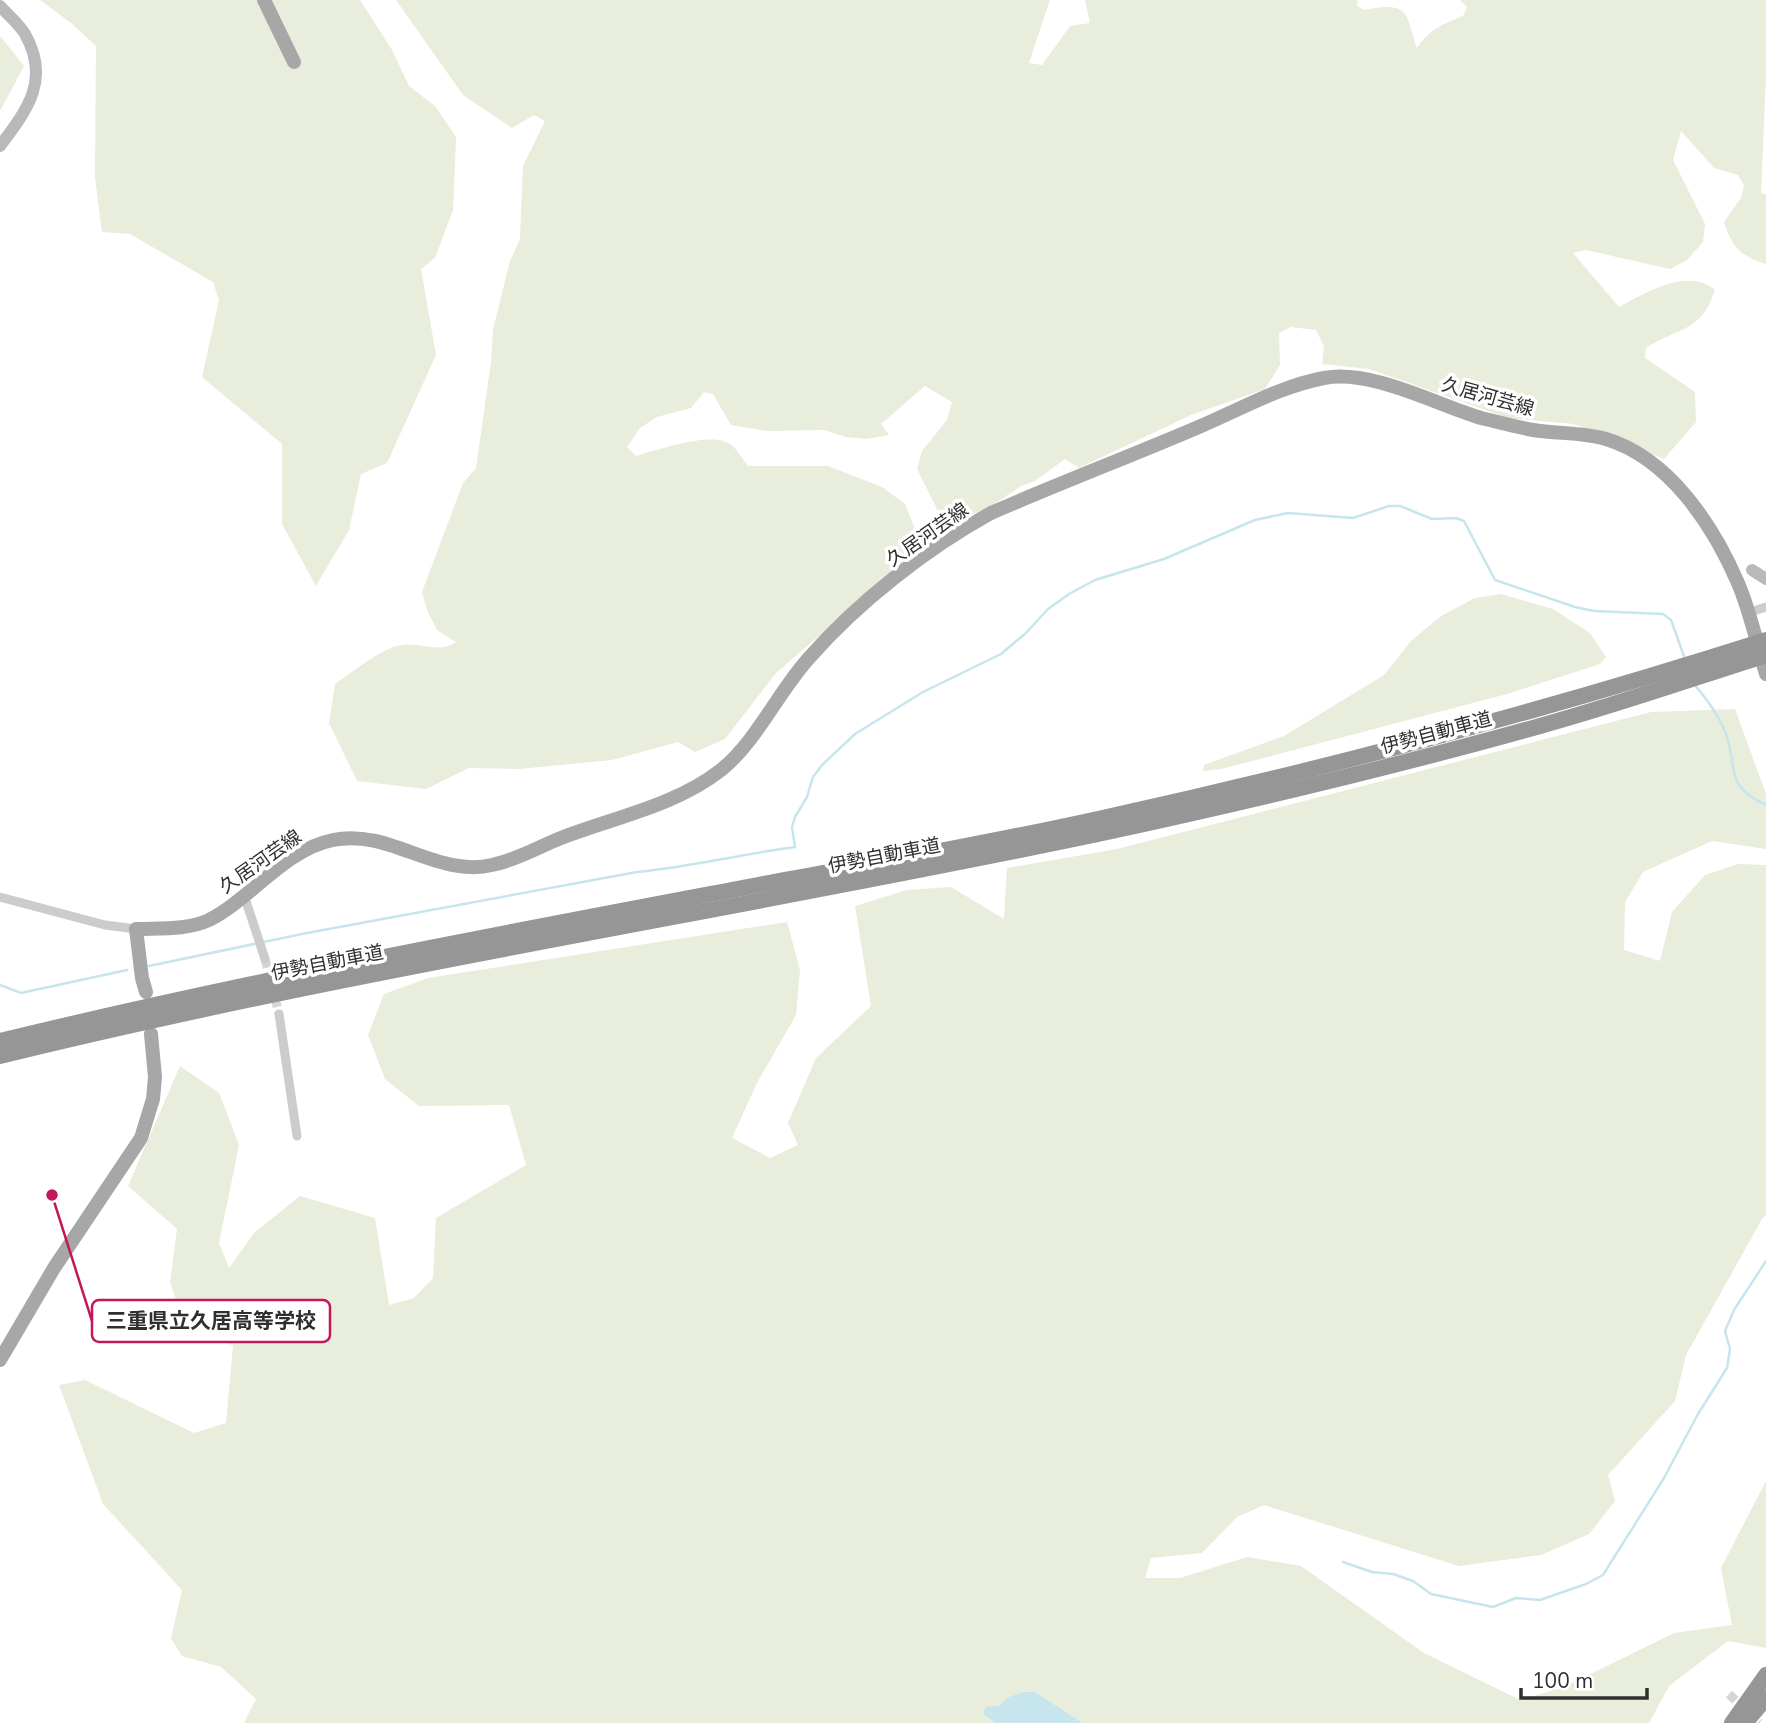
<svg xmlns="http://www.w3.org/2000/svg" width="1766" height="1723" viewBox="0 0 1766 1723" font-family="'Nunito Sans','Noto Sans JP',sans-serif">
  <rect width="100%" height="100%" fill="#fff"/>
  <g fill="#e8eddc">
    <path d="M 40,0 L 360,0 L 392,50 L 409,86 L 435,106 L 456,137 L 453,210 L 435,258 L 421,269 L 436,355 L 387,463 L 361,474 L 349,530 L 316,586 L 282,524 L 282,444 L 202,377 L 219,300 L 213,282 L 130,234 L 102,232 L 95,178 L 96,46 L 71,23 Z"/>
    <path d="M 396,0 L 1050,0 L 1029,63 L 1042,65 L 1070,26 L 1090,23 L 1085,0 L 1358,0 L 1357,6 L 1364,10 C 1412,0 1405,15 1417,48 C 1431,28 1441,25 1463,16 L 1467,7 L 1460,0 L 1766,0 L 1766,74 L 1761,193 L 1766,194 L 1766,264 C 1740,256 1732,247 1724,222 L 1741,198 L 1744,185 L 1738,175 L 1714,168 L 1681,131 L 1673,160 L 1705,224 L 1703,242 L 1687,260 L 1670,269 L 1586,250 L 1573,253 L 1619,307 C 1646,293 1687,267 1715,290 C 1701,333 1678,327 1646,348 L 1645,358 L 1695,392 L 1696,422 L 1664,459 L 1574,424 L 1508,418 L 1369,369 L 1322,364 L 1324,346 L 1316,330 L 1291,327 L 1279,333 L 1280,365 L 1265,389 L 1191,415 L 1079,468 L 1065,459 L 1035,481 L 1021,486 L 990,507 L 963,518 L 940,515 L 917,469 L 922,451 L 947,420 L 952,402 L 925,386 L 881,424 L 889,435 L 867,439 L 846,437 L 824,430 L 767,431 L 731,425 L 713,394 L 704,392 L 691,408 L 657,417 L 640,428 L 627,447 L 636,456 C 658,450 713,430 731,445 C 738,450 743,460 748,466 L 828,466 L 882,487 L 905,504 L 916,532 L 914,554 L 776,673 L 725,739 L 695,752 L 678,742 L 612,760 L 519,769 L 469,768 L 426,789 L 357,781 L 329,723 L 335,684 C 352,673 382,647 402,645 C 422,642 439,654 456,642 L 437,630 L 427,610 L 422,592 L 463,483 L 476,468 L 491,362 L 493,330 L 510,261 L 520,239 L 523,166 L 545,121 L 534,115 L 512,128 L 463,95 Z"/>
    <path d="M 0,36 L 24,66 L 0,111 Z"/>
    <path d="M 1501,594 L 1553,609 L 1590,633 L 1606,657 L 1600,664 L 1507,694 L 1221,769 L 1203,771 L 1204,765 L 1284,736 L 1384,675 L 1411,641 L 1441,616 L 1475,598 Z"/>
    <path d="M 1735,709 L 1766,794 L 1766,849 L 1712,841 L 1643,872 L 1625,902 L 1624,950 L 1660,961 L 1672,912 L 1705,875 L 1738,864 L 1766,865 L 1766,1215 L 1762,1219 L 1686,1355 L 1675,1401 L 1608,1475 L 1615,1501 L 1589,1534 L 1541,1555 L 1459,1566 L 1264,1505 L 1237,1517 L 1202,1553 L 1151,1558 L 1145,1578 L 1180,1578 L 1247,1557 L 1301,1566 L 1424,1653 L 1520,1700 L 1564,1687 L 1674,1633 L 1732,1625 L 1721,1568 L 1766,1481 L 1766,1648 L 1728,1641 L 1669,1686 L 1649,1723 L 1083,1723 L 1035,1692 L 1024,1692 L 983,1714 L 995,1723 L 244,1723 L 256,1699 L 221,1667 L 182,1656 L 171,1638 L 182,1590 L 103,1504 L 59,1385 L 85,1380 L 194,1433 L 226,1423 L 233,1346 L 181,1313 L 170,1283 L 177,1229 L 128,1186 L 180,1066 L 219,1093 L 239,1145 L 219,1243 L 229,1268 L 254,1233 L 300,1196 L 375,1218 L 389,1305 L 414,1298 L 433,1278 L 436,1218 L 526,1165 L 509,1105 L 419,1106 L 385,1079 L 368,1035 L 384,994 L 428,978 L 787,922 L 800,970 L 796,1015 L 757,1083 L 732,1138 L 770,1158 L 798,1145 L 788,1123 L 816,1058 L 871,1006 L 855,906 L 907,890 L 951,887 L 1004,919 L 1007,868 L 1117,849 L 1651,712 Z"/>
  </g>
  <path fill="#c7e5ed" d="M 1024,1692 L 1035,1692 L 1083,1723 L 995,1723 L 983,1714 L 986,1707 L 999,1706 L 1009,1697 Z"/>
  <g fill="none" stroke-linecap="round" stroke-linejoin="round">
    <g stroke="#c7e5ed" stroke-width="2.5">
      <path d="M 1695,685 C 1708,701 1720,717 1727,737 C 1738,772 1725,786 1766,805"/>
      <path d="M 149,966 L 307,933 L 637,872 C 690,867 742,854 795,847 L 792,827 L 795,817 L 807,797 L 813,777 L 822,765 L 855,734 L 923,692 L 1001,654 L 1026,633 L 1048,609 L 1069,594 L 1095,580 L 1164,559 L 1255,520 L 1288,513 L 1353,518 L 1389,506 L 1400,506 L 1432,519 L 1456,518 L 1464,521 L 1495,580 L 1575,607 L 1594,611 L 1663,614 L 1671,620 L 1685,659"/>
      <path d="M 0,985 L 21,993 L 127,970"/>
      <path d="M 1343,1562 L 1372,1572 L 1393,1574 L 1413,1581 L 1431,1594 L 1493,1607 L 1516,1598 L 1540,1600 L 1586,1584 L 1603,1575 L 1664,1478 L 1698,1414 L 1727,1368 L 1730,1349 L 1725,1331 L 1734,1310 L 1766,1261"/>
    </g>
    <g stroke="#d5d5d5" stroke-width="9" stroke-dasharray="9 4.5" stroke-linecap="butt">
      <path d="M 265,959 L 279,1014"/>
      <path d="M 1729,1694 L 1759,1723"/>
    </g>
    <g stroke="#ccc" stroke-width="9">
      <path d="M 1747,613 L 1766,607"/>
      <path d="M 244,895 L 265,959"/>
      <path d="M 0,897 L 105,925 L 136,929"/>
      <path d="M 279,1014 L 297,1136"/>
    </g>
    <g stroke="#b9b9b9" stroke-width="12">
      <path d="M 0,6 C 8,15 19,24 25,34 C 51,80 27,110 0,146"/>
      <path d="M 1752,570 L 1766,579"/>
    </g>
    <g stroke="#a7a7a7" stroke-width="14">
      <path d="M 264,0 L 294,62"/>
      <path d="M 146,992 L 142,978 L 136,929 C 160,928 188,930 209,920 C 252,898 284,850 333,840 C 389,828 437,878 492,865 C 517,860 538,847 561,838 C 615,817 675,806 721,770 C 757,741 778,692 809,658 C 858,602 926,549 991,513 C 1060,483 1131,456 1201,426 C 1241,409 1281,386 1324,378 C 1371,369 1435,404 1481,418 C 1498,422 1516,427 1533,430 C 1557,434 1582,432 1606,439 C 1669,458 1713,525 1738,583 C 1750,611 1757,644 1766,674"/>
      <path d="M 0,1360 L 54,1268 L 141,1138 L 153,1099 L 155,1077 L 151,1034"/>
    </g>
    <g stroke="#969696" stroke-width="16">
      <path d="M 0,1041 C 251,980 505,933 758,885 C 871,864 985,844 1098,819 C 1323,770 1546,710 1766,640"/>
      <path d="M 0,1056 C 363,967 732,911 1098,834 C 1246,802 1394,767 1540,726 C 1616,705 1691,679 1766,655"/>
      <path d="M 1732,1723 L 1766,1675"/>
      <path d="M 1745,1723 L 1766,1698"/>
    </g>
  </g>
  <g text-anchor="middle" stroke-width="7" stroke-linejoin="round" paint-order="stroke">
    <g font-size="19" fill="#2f2f2f" stroke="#fff">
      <text transform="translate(1488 396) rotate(16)" y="7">久居河芸線</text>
      <text transform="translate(927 534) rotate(-35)" y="7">久居河芸線</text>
      <text transform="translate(1436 732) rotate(-15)" y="7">伊勢自動車道</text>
      <text transform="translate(884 855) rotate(-11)" y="7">伊勢自動車道</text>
      <text transform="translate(260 861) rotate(-35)" y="7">久居河芸線</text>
      <text transform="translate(327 962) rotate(-11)" y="7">伊勢自動車道</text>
    </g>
  </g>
  <path fill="none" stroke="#c2185b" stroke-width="2.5" d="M52 1195L92 1321"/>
  <circle fill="#c2185b" stroke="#fff" stroke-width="2.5" cx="52" cy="1195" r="7"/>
  <rect fill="#fff" stroke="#c2185b" stroke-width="2.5" x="92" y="1300" width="238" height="42" rx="7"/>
  <g font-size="21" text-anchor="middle" font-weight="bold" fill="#2f2f2f">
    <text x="211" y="1328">三重県立久居高等学校</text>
  </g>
  <path d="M1521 1688v10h126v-10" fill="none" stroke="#2f2f2f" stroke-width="3.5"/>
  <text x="1532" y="1688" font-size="21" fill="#2f2f2f" stroke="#ffffff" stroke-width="5" paint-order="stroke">100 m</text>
</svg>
